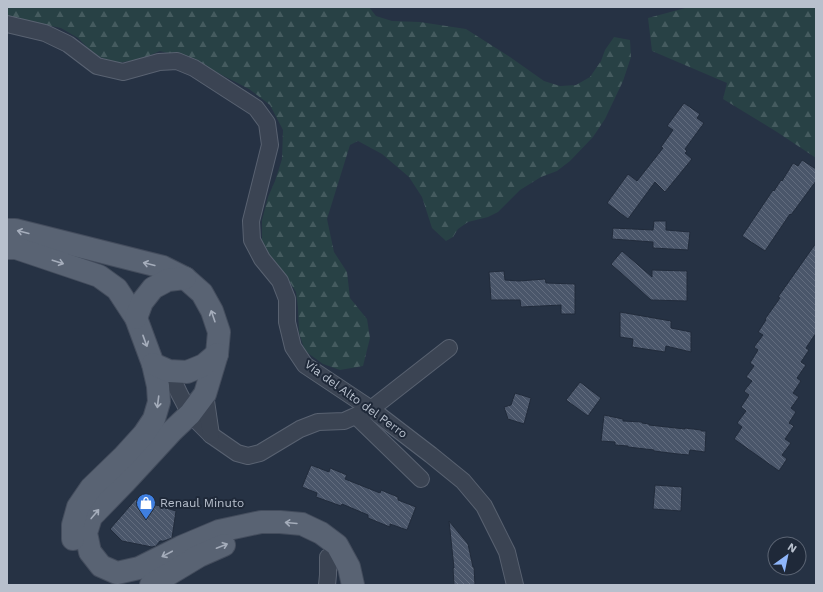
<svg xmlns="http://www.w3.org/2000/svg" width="823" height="592" viewBox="0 0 823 592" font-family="'Work Sans',sans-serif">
  <defs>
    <pattern id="forest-firs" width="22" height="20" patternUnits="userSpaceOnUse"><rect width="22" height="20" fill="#284145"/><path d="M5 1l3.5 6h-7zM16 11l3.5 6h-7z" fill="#455b5f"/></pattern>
    <pattern id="building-back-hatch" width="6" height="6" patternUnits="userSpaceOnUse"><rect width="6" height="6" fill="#4a566a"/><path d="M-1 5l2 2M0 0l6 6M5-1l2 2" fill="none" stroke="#626c7e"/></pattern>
  </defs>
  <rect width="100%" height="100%" fill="#263244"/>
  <g fill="url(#forest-firs)">
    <path d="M 7,7 L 369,7 L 376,16 L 392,21 L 420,22 L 466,29 L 510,57 L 544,81 L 560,86 L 576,85 L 590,77 L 601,61 L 605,50 L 614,37 L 630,40 L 631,57 L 623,81 L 605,119 L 593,137 L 570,161 L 557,171 L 541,177 L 520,190 L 498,212 L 488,217 L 468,222 L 458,229 L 453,237 L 446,241 L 432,228 L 422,197 L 409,177 L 382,154 L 358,141 L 350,145 L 327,219 L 334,252 L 347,272 L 350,298 L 367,319 L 370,338 L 363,366 L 340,370 L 323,364 L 305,351 L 299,333 L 298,308 L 296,292 L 286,276 L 269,257 L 262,241 L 262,220 L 268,197 L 275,181 L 282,159 L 283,130 L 270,105 L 249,89 L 193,60 L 160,51 L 141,59 L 118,63 L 100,57 L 90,50 L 78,38 L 61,28 L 36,23 L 13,18 L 7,15 Z"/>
    <path d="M 689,7 L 816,7 L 816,158 L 777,132 L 723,99 L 727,83 L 652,51 L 648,18 Z"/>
  </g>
  <g fill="url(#building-back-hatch)" stroke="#212b3b">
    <path d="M 684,103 L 700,114 L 697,118 L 704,123 L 685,149 L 687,151 L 685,153 L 692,159 L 665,192 L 655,182 L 628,219 L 607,203 L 628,174 L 637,181 L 663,148 L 661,147 L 673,130 L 667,126 Z"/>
    <path d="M 802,160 L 816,169 L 816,181 L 791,215 L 790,214 L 765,251 L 742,236 L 773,190 L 774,191 L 781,180 L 782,181 L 793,163 L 798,166 Z"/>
    <path d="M 654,221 L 666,221 L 666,230 L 690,232 L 688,250 L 653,248 L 653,242 L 612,239 L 613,228 L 653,230 Z"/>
    <path d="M 816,243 L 816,333 L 806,348 L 809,350 L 801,362 L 806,365 L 797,378 L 801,381 L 793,393 L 799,397 L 791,408 L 796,412 L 789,423 L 794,426 L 785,439 L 791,443 L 782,455 L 787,459 L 779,471 L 734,439 L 742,427 L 737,423 L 746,411 L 741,407 L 749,395 L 744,391 L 752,381 L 746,377 L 754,366 L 750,363 L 758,350 L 754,347 L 763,335 L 758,332 L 766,320 L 765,319 L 780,298 L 778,297 Z"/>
    <path d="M 622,251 L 652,277 L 652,270 L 687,271 L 687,301 L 651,300 L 611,264 Z"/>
    <path d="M 504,271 L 505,280 L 519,281 L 545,279 L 546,283 L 575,284 L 575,314 L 561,314 L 561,305 L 521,307 L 520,300 L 491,300 L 489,272 Z"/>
    <path d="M 620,312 L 671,321 L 671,328 L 691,332 L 691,352 L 666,346 L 665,352 L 632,347 L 633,339 L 620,337 Z"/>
    <path d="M 580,382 L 601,398 L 588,416 L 566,400 Z"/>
    <path d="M 515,393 L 531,398 L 524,424 L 508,419 L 504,407 L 511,405 Z"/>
    <path d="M 604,415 L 623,419 L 623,421 L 642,422 L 642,423 L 649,424 L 649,425 L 685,429 L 685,428 L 701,430 L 701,431 L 706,431 L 705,452 L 690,450 L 689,455 L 678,454 L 654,451 L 654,450 L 628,447 L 628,446 L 615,445 L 615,442 L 601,441 Z"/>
    <path d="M 311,465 L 329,472 L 330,468 L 347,475 L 345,479 L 380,493 L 381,490 L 398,497 L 398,500 L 416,507 L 407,530 L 390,524 L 390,527 L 368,518 L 368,515 L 342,504 L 341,506 L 316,497 L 317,493 L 302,487 Z"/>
    <path d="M 655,485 L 682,487 L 681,511 L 653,509 Z"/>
    <path d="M 136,499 L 176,511 L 172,538 L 164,541 L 160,541 L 156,546 L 152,547 L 122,541 L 110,529 Z"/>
    <path d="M 449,521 L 468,544 L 473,567 L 474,567 L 475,585 L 454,585 L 453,568 L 454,568 Z"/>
  </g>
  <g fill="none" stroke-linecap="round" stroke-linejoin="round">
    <g stroke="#596271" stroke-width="18">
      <g id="minor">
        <path d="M 7,24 L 45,33 L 68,44 L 97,66 L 123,72 L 159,62 L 177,61 L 194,68 L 256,108 L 267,123 L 270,145 L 251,221 L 252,240 L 262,259 L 280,281 L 287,299 L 287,322 L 293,347 L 305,365 L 371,409 L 431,455 L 463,481 L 484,506 L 507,552 L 515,585"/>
        <path d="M 169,371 L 179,393 L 190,414 L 211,435 L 237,453 L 248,456 L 260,453 L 300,429 L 318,422 L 344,421 L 371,409 L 449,348"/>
        <path d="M 205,394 L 211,435"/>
        <path d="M 356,416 L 421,479"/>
        <path d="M 327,585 L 328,575 L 328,557"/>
      </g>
    </g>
    <g stroke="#444d5d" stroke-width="24">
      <g id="primary">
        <path d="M 7,230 L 15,230 L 163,267 L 185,278 L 202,293 L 212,311 L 219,332 L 217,354 L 205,394 L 190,414 L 172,431 L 124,483 L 91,517 L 86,533 L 90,552 L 101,566 L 117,573 L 139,568 L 181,547 L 219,531 L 261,522 L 280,522 L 302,524 L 321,533 L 337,545 L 349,567 L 353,585"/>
        <path d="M 7,248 L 16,248 L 99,276 L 117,289 L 136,318 L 153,364 L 158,386 L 159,402 L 154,419 L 144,434 L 124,456 L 91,488 L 78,507 L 73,525 L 73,539"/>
        <path d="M 136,318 L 142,302 L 153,288 L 168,280 L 185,278"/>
        <path d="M 153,364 L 169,371 L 187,372 L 204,365 L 217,354"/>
        <path d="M 151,585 L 199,556 L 224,545"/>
      </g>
    </g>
    <use href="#minor" stroke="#3b4453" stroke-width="16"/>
    <use href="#primary" stroke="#596373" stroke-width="22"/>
  </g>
  <defs><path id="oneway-shaft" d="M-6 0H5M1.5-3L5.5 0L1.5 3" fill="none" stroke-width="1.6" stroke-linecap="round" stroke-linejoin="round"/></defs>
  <g stroke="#a5adbb">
    <use href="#oneway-shaft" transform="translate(23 232) rotate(-166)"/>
    <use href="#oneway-shaft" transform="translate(58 262) rotate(18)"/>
    <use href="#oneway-shaft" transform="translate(149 264) rotate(-166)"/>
    <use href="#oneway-shaft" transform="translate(213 316) rotate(-109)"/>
    <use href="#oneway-shaft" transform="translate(145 341) rotate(70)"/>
    <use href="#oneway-shaft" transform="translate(158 402) rotate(97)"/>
    <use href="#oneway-shaft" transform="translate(95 514) rotate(-50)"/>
    <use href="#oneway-shaft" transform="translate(291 523) rotate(-175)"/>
    <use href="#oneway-shaft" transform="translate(222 546) rotate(-21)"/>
    <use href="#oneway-shaft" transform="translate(167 554) rotate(152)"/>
  </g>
  <defs>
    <g id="shop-pin" transform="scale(1)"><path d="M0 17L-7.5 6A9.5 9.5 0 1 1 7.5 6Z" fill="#3f7fe0" stroke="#1f2939"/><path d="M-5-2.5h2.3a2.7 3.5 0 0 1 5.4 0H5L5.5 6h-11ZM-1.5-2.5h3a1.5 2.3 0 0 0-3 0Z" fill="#fff"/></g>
  </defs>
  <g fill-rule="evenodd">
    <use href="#shop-pin" x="146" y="503"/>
  </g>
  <g text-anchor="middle" stroke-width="4" stroke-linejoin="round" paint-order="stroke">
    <g font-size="12" fill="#b8c0cd" stroke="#1f2939">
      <text transform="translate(356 399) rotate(36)" y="4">Vía del Alto del Perro</text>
    </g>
    <g font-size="12" fill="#b8c0cd" stroke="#1f2939" text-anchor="start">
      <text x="160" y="507">Renaul Minuto</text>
    </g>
  </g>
  <rect width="823" height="592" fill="none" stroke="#b8c0cd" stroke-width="16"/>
  <g transform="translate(787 556) rotate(33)"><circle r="19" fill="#1f2939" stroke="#5c6574"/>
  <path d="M0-3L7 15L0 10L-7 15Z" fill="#8fb6fb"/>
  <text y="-6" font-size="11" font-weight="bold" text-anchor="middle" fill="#b8c0cd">N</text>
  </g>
</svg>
